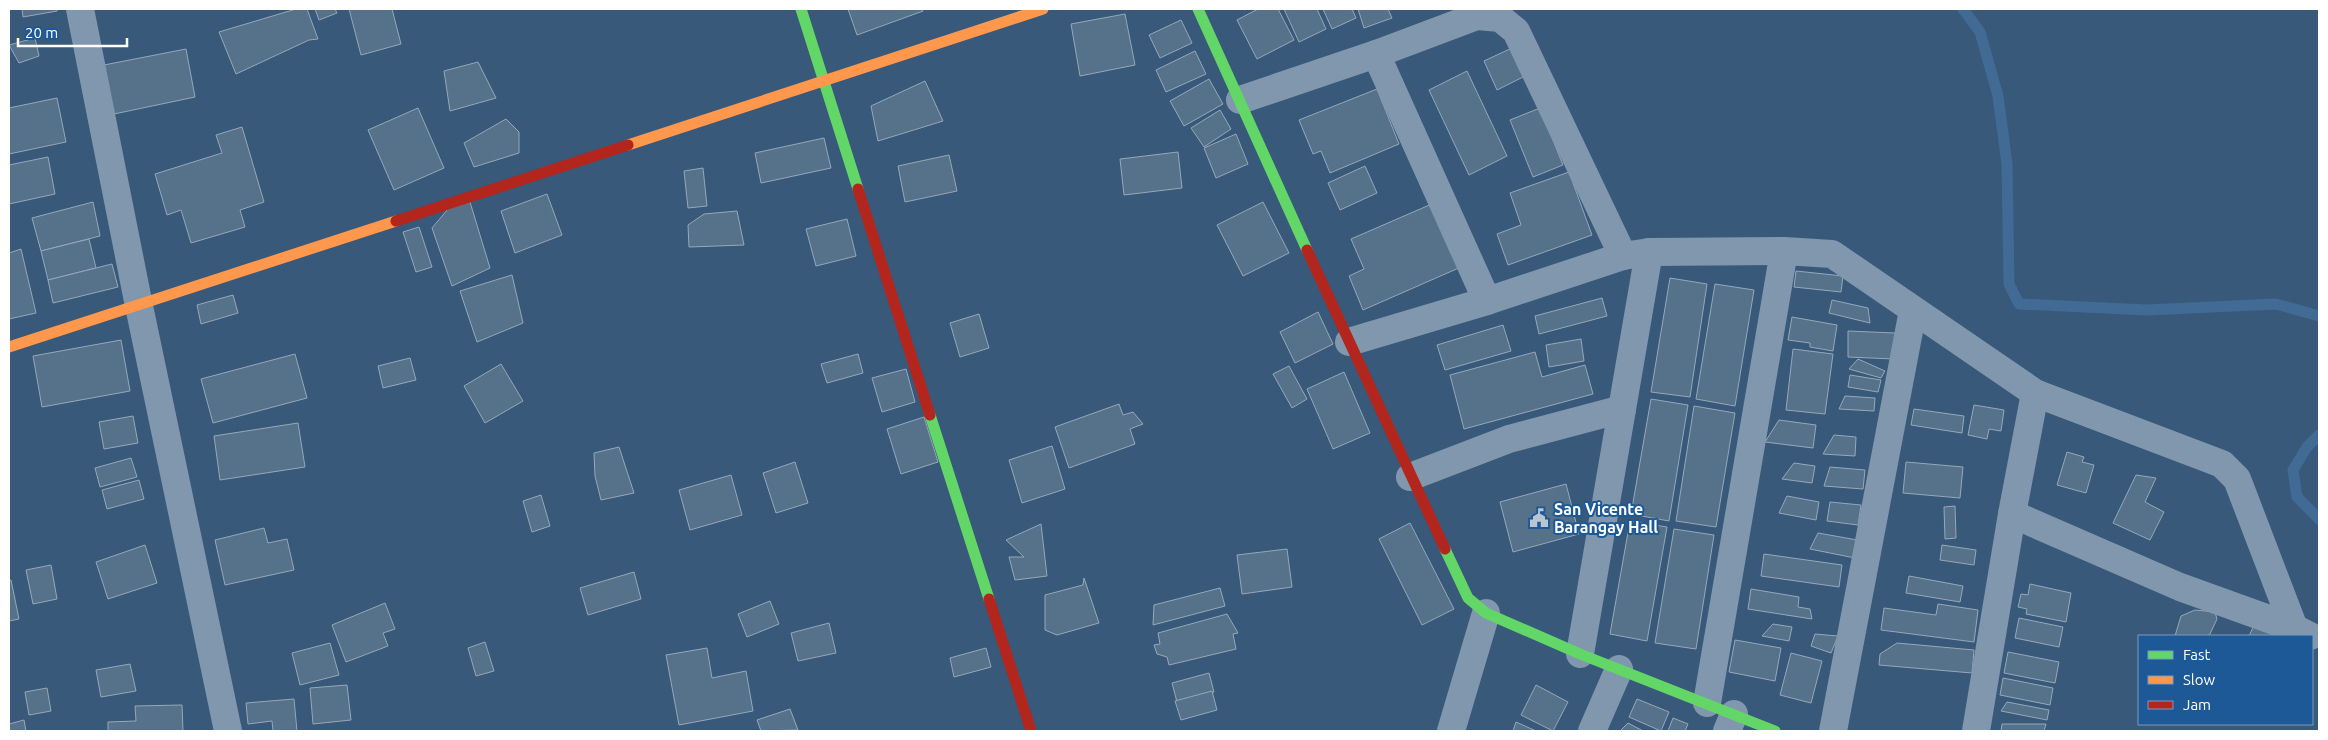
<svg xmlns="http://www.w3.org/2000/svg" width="2328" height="740" viewBox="0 0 2328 740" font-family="Ubuntu,sans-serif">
  <rect width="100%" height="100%" fill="#38597a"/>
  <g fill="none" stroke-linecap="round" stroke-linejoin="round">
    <g stroke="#416b95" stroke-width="11">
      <path d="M 1963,9 L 1980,32 L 1998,96 L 2007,164 L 2009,284 L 2019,304 L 2147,310 L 2276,304 L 2319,316"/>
      <path d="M 2319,435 L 2307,447 L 2293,470 L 2297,497 L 2319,519"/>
    </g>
  </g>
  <g fill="#56718a" stroke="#96a8ba">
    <path d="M 22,9 L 57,9 L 57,11 L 23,17 Z"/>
    <path d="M 296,9 L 307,9 L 318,39 L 309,40 L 236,74 L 219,32 Z"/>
    <path d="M 315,9 L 335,9 L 337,13 L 319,20 Z"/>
    <path d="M 349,9 L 392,9 L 401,44 L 361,55 Z"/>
    <path d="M 848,9 L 922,9 L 923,11 L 857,35 Z"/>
    <path d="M 1258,9 L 1278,9 L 1294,40 L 1257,59 L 1237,20 Z"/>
    <path d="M 1284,9 L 1317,9 L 1326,29 L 1299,42 Z"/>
    <path d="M 1323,9 L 1352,9 L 1356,18 L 1332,29 Z"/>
    <path d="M 1358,9 L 1388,9 L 1392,18 L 1364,28 Z"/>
    <path d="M 1125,14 L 1135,65 L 1080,76 L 1071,24 Z"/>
    <path d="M 1181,20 L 1192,43 L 1160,58 L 1149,35 Z"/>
    <path d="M 35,38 L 39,56 L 19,63 L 9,45 Z"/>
    <path d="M 1514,47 L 1527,75 L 1497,90 L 1484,61 Z"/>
    <path d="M 186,49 L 195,97 L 114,114 L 104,65 Z"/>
    <path d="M 1195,51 L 1206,74 L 1166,92 L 1156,70 Z"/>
    <path d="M 478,62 L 496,98 L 450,111 L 444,71 Z"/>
    <path d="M 1467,71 L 1507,156 L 1469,175 L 1429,90 Z"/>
    <path d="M 1209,79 L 1223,104 L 1184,126 L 1170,101 Z"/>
    <path d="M 925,81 L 943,121 L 878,141 L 871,106 Z"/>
    <path d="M 1377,89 L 1399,144 L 1330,173 L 1321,151 L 1313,154 L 1299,120 Z"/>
    <path d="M 57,98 L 66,142 L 9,154 L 9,108 Z"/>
    <path d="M 418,108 L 444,168 L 394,190 L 368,130 Z"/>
    <path d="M 1540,108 L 1563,165 L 1533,177 L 1510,120 Z"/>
    <path d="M 1220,110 L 1231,129 L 1204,147 L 1191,128 Z"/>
    <path d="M 506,119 L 519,132 L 519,153 L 474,167 L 464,143 Z"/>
    <path d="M 242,127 L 264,202 L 240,210 L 245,227 L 191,243 L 181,210 L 167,215 L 155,174 L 222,153 L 216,135 Z"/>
    <path d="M 1236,134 L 1248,164 L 1216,178 L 1204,148 Z"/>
    <path d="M 824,138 L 831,168 L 761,183 L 755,153 Z"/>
    <path d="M 1178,152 L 1182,188 L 1124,195 L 1120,159 Z"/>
    <path d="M 949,155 L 957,191 L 905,202 L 898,166 Z"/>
    <path d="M 48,157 L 55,194 L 9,204 L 9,165 Z"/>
    <path d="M 1365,166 L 1377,193 L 1340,210 L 1328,183 Z"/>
    <path d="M 703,168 L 707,206 L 688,208 L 684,171 Z"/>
    <path d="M 1569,172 L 1592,235 L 1508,265 L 1497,234 L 1521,225 L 1510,193 Z"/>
    <path d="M 547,194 L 562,235 L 515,253 L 501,211 Z"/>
    <path d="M 93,202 L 100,236 L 41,251 L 32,218 Z"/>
    <path d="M 470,202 L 490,268 L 452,286 L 432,228 L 448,209 Z"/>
    <path d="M 1263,202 L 1289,253 L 1243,276 L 1217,225 Z"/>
    <path d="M 1434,203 L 1461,267 L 1363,310 L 1349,276 L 1364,269 L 1351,239 Z"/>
    <path d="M 737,211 L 744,245 L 689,247 L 688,225 L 704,214 Z"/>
    <path d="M 847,219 L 856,256 L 816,266 L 806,229 Z"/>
    <path d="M 419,227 L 432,267 L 416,272 L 403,232 Z"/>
    <path d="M 89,239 L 96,268 L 48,280 L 41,251 Z"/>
    <path d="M 21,249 L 36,313 L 9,319 L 9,253 Z"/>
    <path d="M 112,264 L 118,287 L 53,303 L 48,280 Z"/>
    <path d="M 1796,271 L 1843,276 L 1841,292 L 1794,287 Z"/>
    <path d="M 512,275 L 523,323 L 477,342 L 460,291 Z"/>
    <path d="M 1670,278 L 1707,284 L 1690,397 L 1651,392 Z"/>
    <path d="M 1715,284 L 1754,290 L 1735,406 L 1696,399 Z"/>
    <path d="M 233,295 L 238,313 L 201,324 L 197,305 Z"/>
    <path d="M 1602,298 L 1607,316 L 1539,334 L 1535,316 Z"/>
    <path d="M 1832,300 L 1868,308 L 1870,323 L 1829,313 Z"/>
    <path d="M 1318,312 L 1333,344 L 1295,363 L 1280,332 Z"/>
    <path d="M 979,314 L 989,348 L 960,357 L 950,323 Z"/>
    <path d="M 1792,317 L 1837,325 L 1833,351 L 1810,347 L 1810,343 L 1788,340 Z"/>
    <path d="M 1503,325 L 1511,351 L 1445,370 L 1437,345 Z"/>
    <path d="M 1848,331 L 1895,333 L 1894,359 L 1848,357 Z"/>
    <path d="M 1581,339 L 1584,361 L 1549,367 L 1546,345 Z"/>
    <path d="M 121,340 L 130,391 L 42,407 L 33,356 Z"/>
    <path d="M 1793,349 L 1833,354 L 1825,414 L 1786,410 Z"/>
    <path d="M 1535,352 L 1542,377 L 1585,365 L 1593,394 L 1464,429 L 1450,375 Z"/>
    <path d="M 295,354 L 307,398 L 213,423 L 201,379 Z"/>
    <path d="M 858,354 L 863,373 L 827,383 L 821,364 Z"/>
    <path d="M 410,358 L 416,380 L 383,388 L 378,366 Z"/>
    <path d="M 1858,359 L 1885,371 L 1881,378 L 1849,369 Z"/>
    <path d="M 501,364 L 523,401 L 485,423 L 464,386 Z"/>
    <path d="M 1289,366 L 1307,399 L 1292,408 L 1273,374 Z"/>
    <path d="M 906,369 L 915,402 L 882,412 L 872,378 Z"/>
    <path d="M 1344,372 L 1370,433 L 1333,449 L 1307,389 Z"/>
    <path d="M 1850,375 L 1881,380 L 1878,392 L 1848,387 Z"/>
    <path d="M 1845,396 L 1875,398 L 1874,411 L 1839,409 Z"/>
    <path d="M 1651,399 L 1688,405 L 1669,521 L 1631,514 Z"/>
    <path d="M 1119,404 L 1123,415 L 1133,412 L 1143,424 L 1130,429 L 1135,444 L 1069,468 L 1055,427 Z"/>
    <path d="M 1974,405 L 2004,410 L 2001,431 L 1989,429 L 1987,439 L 1968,435 Z"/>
    <path d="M 1694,406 L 1735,413 L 1716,527 L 1676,521 Z"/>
    <path d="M 1914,409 L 1964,416 L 1962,433 L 1911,425 Z"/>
    <path d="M 133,416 L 138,443 L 104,449 L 99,422 Z"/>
    <path d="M 924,417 L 938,462 L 901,474 L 887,429 Z"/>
    <path d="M 1779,420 L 1816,425 L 1813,448 L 1765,442 Z"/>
    <path d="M 298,423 L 305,467 L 220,480 L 214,436 Z"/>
    <path d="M 1834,435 L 1856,437 L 1855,456 L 1823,454 Z"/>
    <path d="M 1052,446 L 1065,489 L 1022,503 L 1009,460 Z"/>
    <path d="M 619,447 L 634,493 L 601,500 L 595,476 L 594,453 Z"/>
    <path d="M 2067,452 L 2084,457 L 2082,462 L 2094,465 L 2086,493 L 2057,485 Z"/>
    <path d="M 131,458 L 137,477 L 100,487 L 95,468 Z"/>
    <path d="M 795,462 L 808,503 L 776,513 L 763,473 Z"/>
    <path d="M 1906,462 L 1963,467 L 1960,498 L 1903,493 Z"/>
    <path d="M 1794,463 L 1815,466 L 1812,483 L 1782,479 Z"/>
    <path d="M 1830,467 L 1865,470 L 1863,489 L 1824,486 Z"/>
    <path d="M 731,475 L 742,515 L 690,530 L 679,490 Z"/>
    <path d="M 2136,475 L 2156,478 L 2145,502 L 2164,512 L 2150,540 L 2113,523 Z"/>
    <path d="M 139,480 L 144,499 L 107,509 L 102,490 Z"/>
    <path d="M 1566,484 L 1579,534 L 1513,552 L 1500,502 Z"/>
    <path d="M 541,495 L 550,526 L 532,532 L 523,501 Z"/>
    <path d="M 1787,496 L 1819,502 L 1816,520 L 1779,513 Z"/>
    <path d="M 1830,502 L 1861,505 L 1858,525 L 1827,521 Z"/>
    <path d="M 1955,506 L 1956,538 L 1945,539 L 1944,507 Z"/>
    <path d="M 1630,521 L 1667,527 L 1647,641 L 1610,634 Z"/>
    <path d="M 1410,523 L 1454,609 L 1422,625 L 1379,539 Z"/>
    <path d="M 1041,524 L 1047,576 L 1015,580 L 1009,557 L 1024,557 L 1006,540 Z"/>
    <path d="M 264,528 L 268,543 L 287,539 L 294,570 L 225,585 L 215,540 Z"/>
    <path d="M 1674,529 L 1714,535 L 1696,649 L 1655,643 Z"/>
    <path d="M 1818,533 L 1863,541 L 1860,559 L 1810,549 Z"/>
    <path d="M 145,545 L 157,583 L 108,599 L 96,562 Z"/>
    <path d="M 1942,545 L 1976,550 L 1974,565 L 1940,560 Z"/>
    <path d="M 1287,549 L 1292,587 L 1242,594 L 1237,555 Z"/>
    <path d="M 1764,554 L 1842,565 L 1839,587 L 1761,576 Z"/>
    <path d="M 51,565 L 57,599 L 33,604 L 26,570 Z"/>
    <path d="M 634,572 L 641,599 L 588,615 L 580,588 Z"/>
    <path d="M 1909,576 L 1963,586 L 1960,602 L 1906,593 Z"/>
    <path d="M 1084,578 L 1099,623 L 1057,635 L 1045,630 L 1045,595 L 1083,585 Z"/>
    <path d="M 11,580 L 19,619 L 9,621 L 9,581 Z"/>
    <path d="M 2030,584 L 2071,593 L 2066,622 L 2026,614 L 2027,609 L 2018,607 L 2021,594 L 2028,595 Z"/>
    <path d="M 1220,588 L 1225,606 L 1153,625 L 1154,605 Z"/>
    <path d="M 1751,589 L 1799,597 L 1798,607 L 1810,609 L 1812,619 L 1748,609 Z"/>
    <path d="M 770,601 L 779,624 L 747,637 L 738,614 Z"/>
    <path d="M 385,603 L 395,629 L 383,633 L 388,646 L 346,662 L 332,625 Z"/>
    <path d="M 1938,604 L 1978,610 L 1974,642 L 1881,630 L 1884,608 L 1936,615 Z"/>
    <path d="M 2195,610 L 2215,612 L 2217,619 L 2209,636 L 2175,636 L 2181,616 Z"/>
    <path d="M 1227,614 L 1238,633 L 1233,634 L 1236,649 L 1169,665 L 1167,657 L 1157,654 L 1154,645 L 1160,644 L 1158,633 Z"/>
    <path d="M 2019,618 L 2063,627 L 2059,647 L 2015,638 Z"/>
    <path d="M 829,623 L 836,653 L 798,661 L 791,633 Z"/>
    <path d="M 2255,623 L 2280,636 L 2249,636 Z"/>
    <path d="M 1773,624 L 1792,627 L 1789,641 L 1762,636 Z"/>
    <path d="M 1815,634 L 1838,636 L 1831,653 L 1811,646 Z"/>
    <path d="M 1735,640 L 1781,648 L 1775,681 L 1729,672 Z"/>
    <path d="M 485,642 L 494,671 L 476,676 L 468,648 Z"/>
    <path d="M 330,643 L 339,675 L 300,685 L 292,653 Z"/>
    <path d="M 1897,643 L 1974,650 L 1972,673 L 1879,665 L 1880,654 Z"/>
    <path d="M 707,648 L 712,678 L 746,671 L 753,711 L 679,725 L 666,655 Z"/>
    <path d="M 986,648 L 991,667 L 954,677 L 950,658 Z"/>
    <path d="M 2008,652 L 2059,662 L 2055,683 L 2004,673 Z"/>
    <path d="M 1791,653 L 1822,661 L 1811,703 L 1780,695 Z"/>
    <path d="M 130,664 L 136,691 L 101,697 L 96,670 Z"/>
    <path d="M 1209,673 L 1214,692 L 1177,702 L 1172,683 Z"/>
    <path d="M 2003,678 L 2053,688 L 2050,705 L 2000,695 Z"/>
    <path d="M 347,685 L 351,720 L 313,724 L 310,688 Z"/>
    <path d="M 1536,685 L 1568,702 L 1553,731 L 1521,715 Z"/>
    <path d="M 47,688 L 51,711 L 29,715 L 25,692 Z"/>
    <path d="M 1212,691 L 1217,710 L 1181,720 L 1175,701 Z"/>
    <path d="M 294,699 L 297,731 L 273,731 L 272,721 L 248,724 L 246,703 Z"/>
    <path d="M 1637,699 L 1669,712 L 1661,731 L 1629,717 Z"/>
    <path d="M 2007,702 L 2049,710 L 2047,720 L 2001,711 Z"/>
    <path d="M 182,705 L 183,731 L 108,731 L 108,722 L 136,721 L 135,706 Z"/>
    <path d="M 790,709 L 798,730 L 761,731 L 757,720 Z"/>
    <path d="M 1673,718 L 1688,724 L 1685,731 L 1668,731 Z"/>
    <path d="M 24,720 L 26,731 L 9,731 L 9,724 Z"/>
    <path d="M 1516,722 L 1536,731 L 1513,731 Z"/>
    <path d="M 1628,723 L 1643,731 L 1620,731 Z"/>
    <path d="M 2002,724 L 2046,724 L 2044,731 L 2001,731 Z"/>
  </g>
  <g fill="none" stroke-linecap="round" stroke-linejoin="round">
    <g stroke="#8197ad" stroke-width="28">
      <path d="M 80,9 L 139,306 L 228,731"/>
      <path d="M 1376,54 L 1487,301"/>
      <path d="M 1240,100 L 1376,54 L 1477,16 L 1500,18 L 1516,31 L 1623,256"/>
      <path d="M 1349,342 L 1487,301 L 1623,256 L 1649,252 L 1784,251 L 1832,254 L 2035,393"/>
      <path d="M 1410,477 L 1509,439 L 1622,409"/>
      <path d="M 2012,514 L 2035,393 L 2222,464 L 2237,479 L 2294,628"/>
      <path d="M 1580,654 L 1649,252"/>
      <path d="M 1707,703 L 1784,251"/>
      <path d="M 1451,731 L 1486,613"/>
      <path d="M 1592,731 L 1619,669"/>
      <path d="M 1727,731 L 1734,714"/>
      <path d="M 1833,731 L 1913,310"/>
      <path d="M 1976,731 L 2012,514 L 2180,587 L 2294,628 L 2310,636"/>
    </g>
    <g stroke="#63d668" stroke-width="11">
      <path d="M 801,9 L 858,189"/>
      <path d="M 1198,9 L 1307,250"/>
      <path d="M 930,415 L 989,599"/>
      <path d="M 1445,549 L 1468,598 L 1486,613 L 1580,654 L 1775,731"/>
    </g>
    <g stroke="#ff974d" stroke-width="11">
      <path d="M 628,145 L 1043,9"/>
      <path d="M 9,347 L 396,221"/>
    </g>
    <g stroke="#b3261e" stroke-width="11">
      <path d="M 858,189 L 930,415"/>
      <path d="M 396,221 L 628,145"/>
      <path d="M 1307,250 L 1445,549"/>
      <path d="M 989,599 L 1031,731"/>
    </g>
  </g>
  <defs>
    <g id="civic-bare" transform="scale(1.5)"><path d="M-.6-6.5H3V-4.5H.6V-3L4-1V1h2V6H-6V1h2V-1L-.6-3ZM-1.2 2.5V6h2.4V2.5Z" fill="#b9c5d0" stroke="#1c5996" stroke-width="2.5" paint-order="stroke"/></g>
  </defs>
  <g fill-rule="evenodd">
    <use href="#civic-bare" x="1539" y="518"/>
  </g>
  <g text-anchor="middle" stroke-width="4" stroke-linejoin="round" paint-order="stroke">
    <g font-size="16" font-weight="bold" fill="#fff" stroke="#1c5996" text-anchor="start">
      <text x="1554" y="515">San Vicente<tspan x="1554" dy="18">Barangay Hall</tspan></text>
    </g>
  </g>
  <rect width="2328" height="740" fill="none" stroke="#ffffff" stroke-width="20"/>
  <rect x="2138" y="635" width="175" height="90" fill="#1c5996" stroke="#779bc0"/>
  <rect x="2148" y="651" width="25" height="8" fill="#63d668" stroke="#779bc0"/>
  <text x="2183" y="660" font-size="15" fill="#ffffff">Fast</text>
  <rect x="2148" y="676" width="25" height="8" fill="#ff974d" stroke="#779bc0"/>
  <text x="2183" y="685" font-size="15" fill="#ffffff">Slow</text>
  <rect x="2148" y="701" width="25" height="8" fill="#b3261e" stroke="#779bc0"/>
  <text x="2183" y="710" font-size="15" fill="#ffffff">Jam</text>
  <path d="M18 38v8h109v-8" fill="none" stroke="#ffffff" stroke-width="2.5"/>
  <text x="25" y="38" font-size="15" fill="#ffffff" stroke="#1c5996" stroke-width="4" paint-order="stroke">20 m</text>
</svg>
